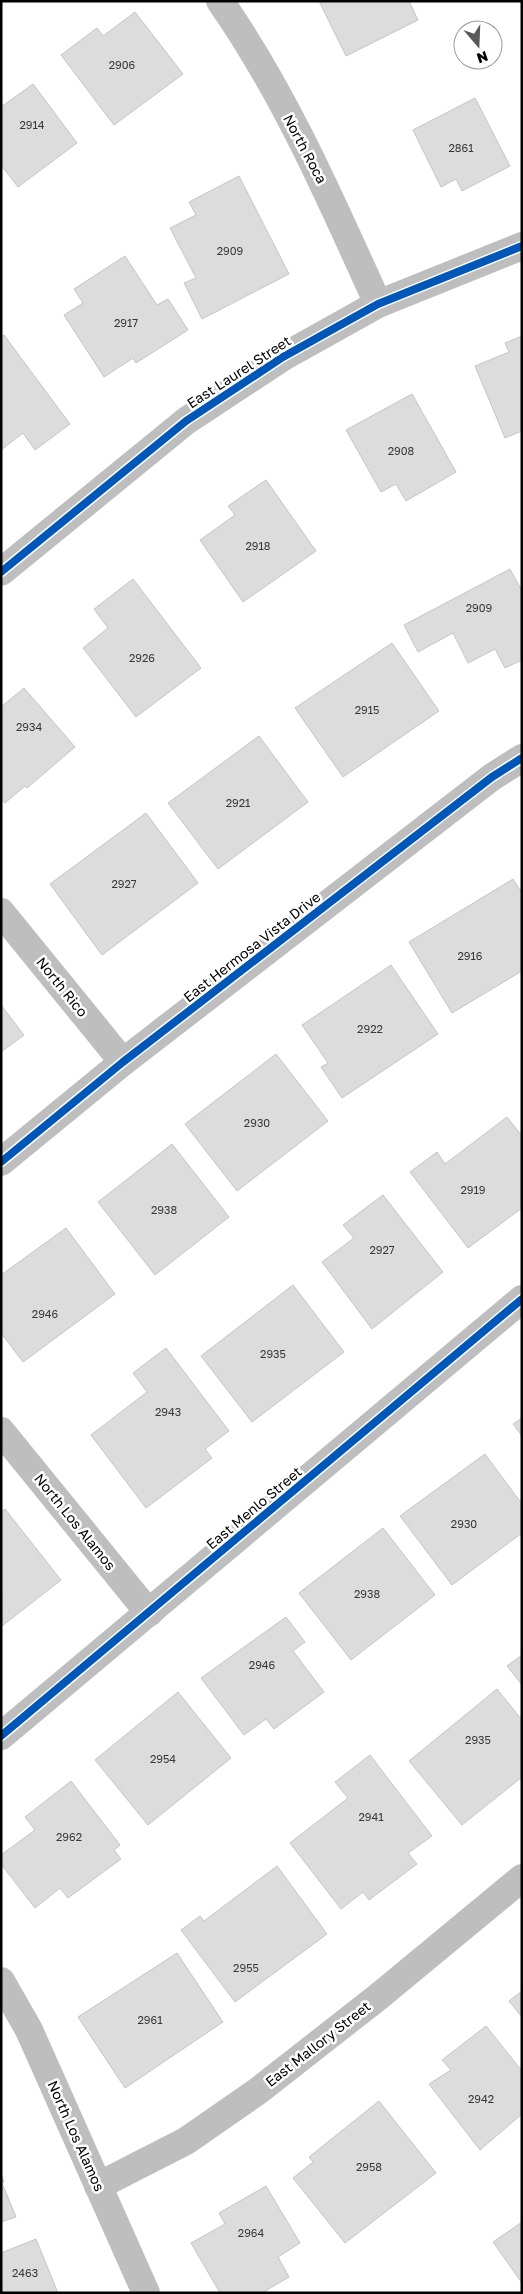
<svg xmlns="http://www.w3.org/2000/svg" width="523" height="2294" viewBox="0 0 523 2294" font-family="'Golos Text',sans-serif">
  <rect width="100%" height="100%" fill="#fff"/>
  <g fill="#dcdcdc" stroke="#c5c5c5">
    <path d="M 319,1 L 409,1 L 418,20 L 346,56 Z"/>
    <path d="M 135,12 L 183,74 L 114,125 L 61,55 L 97,28 L 103,36 Z"/>
    <path d="M 33,84 L 77,143 L 18,187 L 1,165 L 1,107 Z"/>
    <path d="M 475,98 L 510,166 L 462,191 L 456,179 L 441,187 L 413,130 Z"/>
    <path d="M 239,176 L 289,274 L 202,319 L 184,283 L 196,278 L 170,228 L 196,215 L 189,202 Z"/>
    <path d="M 125,256 L 157,305 L 168,299 L 188,330 L 136,363 L 133,358 L 104,377 L 64,315 L 83,303 L 74,289 Z"/>
    <path d="M 4,335 L 70,424 L 35,450 L 23,433 L 1,450 L 1,337 Z"/>
    <path d="M 522,336 L 522,431 L 505,438 L 475,366 L 509,352 L 505,343 Z"/>
    <path d="M 412,394 L 456,472 L 406,501 L 396,484 L 381,492 L 346,430 Z"/>
    <path d="M 266,480 L 316,551 L 243,602 L 200,540 L 235,515 L 228,506 Z"/>
    <path d="M 510,569 L 522,591 L 522,660 L 505,668 L 495,649 L 468,663 L 453,633 L 418,652 L 404,625 Z"/>
    <path d="M 133,579 L 201,668 L 136,717 L 83,648 L 108,628 L 94,609 Z"/>
    <path d="M 392,643 L 439,711 L 343,777 L 295,708 Z"/>
    <path d="M 24,688 L 75,747 L 27,788 L 25,786 L 5,803 L 1,798 L 1,707 Z"/>
    <path d="M 259,736 L 308,802 L 218,869 L 168,803 Z"/>
    <path d="M 146,813 L 198,883 L 102,955 L 50,884 Z"/>
    <path d="M 513,879 L 522,893 L 522,971 L 452,1013 L 409,942 Z"/>
    <path d="M 391,965 L 438,1034 L 342,1098 L 321,1067 L 328,1063 L 302,1025 Z"/>
    <path d="M 1,1005 L 24,1035 L 1,1052 Z"/>
    <path d="M 276,1054 L 328,1121 L 237,1191 L 185,1124 Z"/>
    <path d="M 507,1117 L 522,1136 L 522,1208 L 468,1248 L 410,1172 L 437,1152 L 445,1164 Z"/>
    <path d="M 172,1144 L 229,1217 L 155,1275 L 98,1202 Z"/>
    <path d="M 383,1195 L 443,1272 L 372,1329 L 322,1262 L 354,1238 L 343,1225 Z"/>
    <path d="M 66,1228 L 115,1294 L 23,1362 L 1,1333 L 1,1275 Z"/>
    <path d="M 293,1285 L 344,1352 L 252,1422 L 201,1356 Z"/>
    <path d="M 166,1348 L 229,1431 L 205,1449 L 212,1458 L 146,1508 L 91,1435 L 147,1392 L 133,1373 Z"/>
    <path d="M 522,1418 L 522,1436 L 513,1424 Z"/>
    <path d="M 485,1454 L 522,1504 L 522,1533 L 452,1585 L 400,1516 Z"/>
    <path d="M 5,1509 L 61,1580 L 2,1626 L 1,1512 Z"/>
    <path d="M 383,1528 L 435,1595 L 351,1660 L 299,1593 Z"/>
    <path d="M 286,1617 L 305,1642 L 293,1651 L 324,1692 L 274,1729 L 266,1719 L 244,1735 L 201,1678 Z"/>
    <path d="M 522,1655 L 522,1685 L 507,1666 Z"/>
    <path d="M 497,1689 L 522,1720 L 522,1777 L 462,1825 L 409,1761 Z"/>
    <path d="M 178,1692 L 231,1758 L 148,1825 L 95,1760 Z"/>
    <path d="M 370,1755 L 432,1836 L 408,1853 L 417,1864 L 369,1900 L 363,1892 L 341,1909 L 290,1843 L 348,1798 L 335,1782 Z"/>
    <path d="M 71,1781 L 120,1845 L 114,1850 L 121,1859 L 68,1898 L 60,1888 L 35,1908 L 1,1864 L 1,1855 L 35,1830 L 25,1817 Z"/>
    <path d="M 277,1866 L 327,1934 L 235,2002 L 181,1930 L 200,1916 L 204,1921 Z"/>
    <path d="M 177,1953 L 223,2022 L 125,2088 L 78,2017 Z"/>
    <path d="M 522,1991 L 522,2017 L 509,2001 Z"/>
    <path d="M 486,2026 L 522,2071 L 522,2114 L 480,2150 L 429,2084 L 451,2070 L 442,2060 Z"/>
    <path d="M 379,2101 L 436,2173 L 345,2243 L 293,2178 L 313,2162 L 309,2157 Z"/>
    <path d="M 1,2174 L 4,2182 L 2,2183 L 16,2217 L 1,2222 Z"/>
    <path d="M 266,2186 L 300,2243 L 278,2257 L 289,2277 L 262,2293 L 220,2293 L 191,2243 L 225,2224 L 219,2213 Z"/>
    <path d="M 522,2222 L 522,2283 L 493,2242 Z"/>
    <path d="M 36,2239 L 58,2293 L 1,2293 L 1,2253 Z"/>
  </g>
  <g fill="none" stroke-linecap="round" stroke-linejoin="round">
    <g stroke="#bebebe" stroke-width="28">
      <path d="M 220,1 C 285,94 331,200 378,304"/>
      <path d="M 1,572 L 186,421 L 283,357 L 378,304 L 522,246"/>
      <path d="M 1,912 L 123,1062"/>
      <path d="M 1,1431 L 149,1613"/>
      <path d="M 1,1736 L 522,1299"/>
      <path d="M 1,1981 L 29,2030 L 146,2293"/>
      <path d="M 98,2186 L 186,2141 L 258,2091 L 378,1997 L 522,1878"/>
    </g>
    <path stroke="#bebebe" stroke-width="28" d="M 1,1162 L 123,1062 L 492,777 L 522,758"/>
    <g stroke="#fff" stroke-width="11">
      <g id="cycleway">
        <path d="M 1,572 L 186,421 L 283,357 L 378,304 L 522,246"/>
        <path d="M 1,1162 L 123,1062 L 492,777 L 522,758"/>
        <path d="M 1,1736 L 522,1299"/>
      </g>
    </g>
    <use href="#cycleway" stroke="#0057b8" stroke-width="8"/>
  </g>
  <g text-anchor="middle" stroke-width="5" stroke-linejoin="round" paint-order="stroke">
    <g font-size="11" fill="#373737">
      <text x="122" y="69">2906</text>
      <text x="32" y="129">2914</text>
      <text x="461" y="152">2861</text>
      <text x="230" y="255">2909</text>
      <text x="126" y="327">2917</text>
      <text x="401" y="455">2908</text>
      <text x="258" y="550">2918</text>
      <text x="479" y="612">2909</text>
      <text x="142" y="662">2926</text>
      <text x="367" y="714">2915</text>
      <text x="29" y="731">2934</text>
      <text x="238" y="807">2921</text>
      <text x="124" y="888">2927</text>
      <text x="470" y="960">2916</text>
      <text x="370" y="1033">2922</text>
      <text x="257" y="1127">2930</text>
      <text x="473" y="1194">2919</text>
      <text x="164" y="1214">2938</text>
      <text x="382" y="1254">2927</text>
      <text x="45" y="1318">2946</text>
      <text x="273" y="1358">2935</text>
      <text x="168" y="1416">2943</text>
      <text x="464" y="1528">2930</text>
      <text x="367" y="1598">2938</text>
      <text x="262" y="1669">2946</text>
      <text x="478" y="1744">2935</text>
      <text x="163" y="1763">2954</text>
      <text x="371" y="1821">2941</text>
      <text x="69" y="1841">2962</text>
      <text x="246" y="1972">2955</text>
      <text x="150" y="2024">2961</text>
      <text x="481" y="2103">2942</text>
      <text x="369" y="2171">2958</text>
      <text x="251" y="2237">2964</text>
      <text x="25" y="2277">2463</text>
    </g>
    <g font-size="14" fill="#000" stroke="#fff">
      <text transform="translate(305 149) rotate(62)" y="5">North Roca</text>
      <text transform="translate(239 372) rotate(-33)" y="5">East Laurel Street</text>
      <text transform="translate(252 947) rotate(-38)" y="5">East Hermosa Vista Drive</text>
      <text transform="translate(62 987) rotate(51)" y="5">North Rico</text>
      <text transform="translate(254 1508) rotate(-40)" y="5">East Menlo Street</text>
      <text transform="translate(75 1522) rotate(51)" y="5">North Los Alamos</text>
      <text transform="translate(318 2044) rotate(-38)" y="5">East Mallory Street</text>
      <text transform="translate(76 2136) rotate(66)" y="5">North Los Alamos</text>
    </g>
  </g>
  <rect width="523" height="2294" fill="none" stroke="#000000" stroke-width="5"/>
  <g transform="translate(478 45) rotate(161)"><circle r="24" fill="#ffffff" stroke="#999999"/>
  <path d="M0-4L9 19L0 12L-9 19Z" fill="#595959"/>
  <text y="-8" font-size="14" font-weight="bold" text-anchor="middle" fill="#000000">N</text>
  </g>
</svg>
